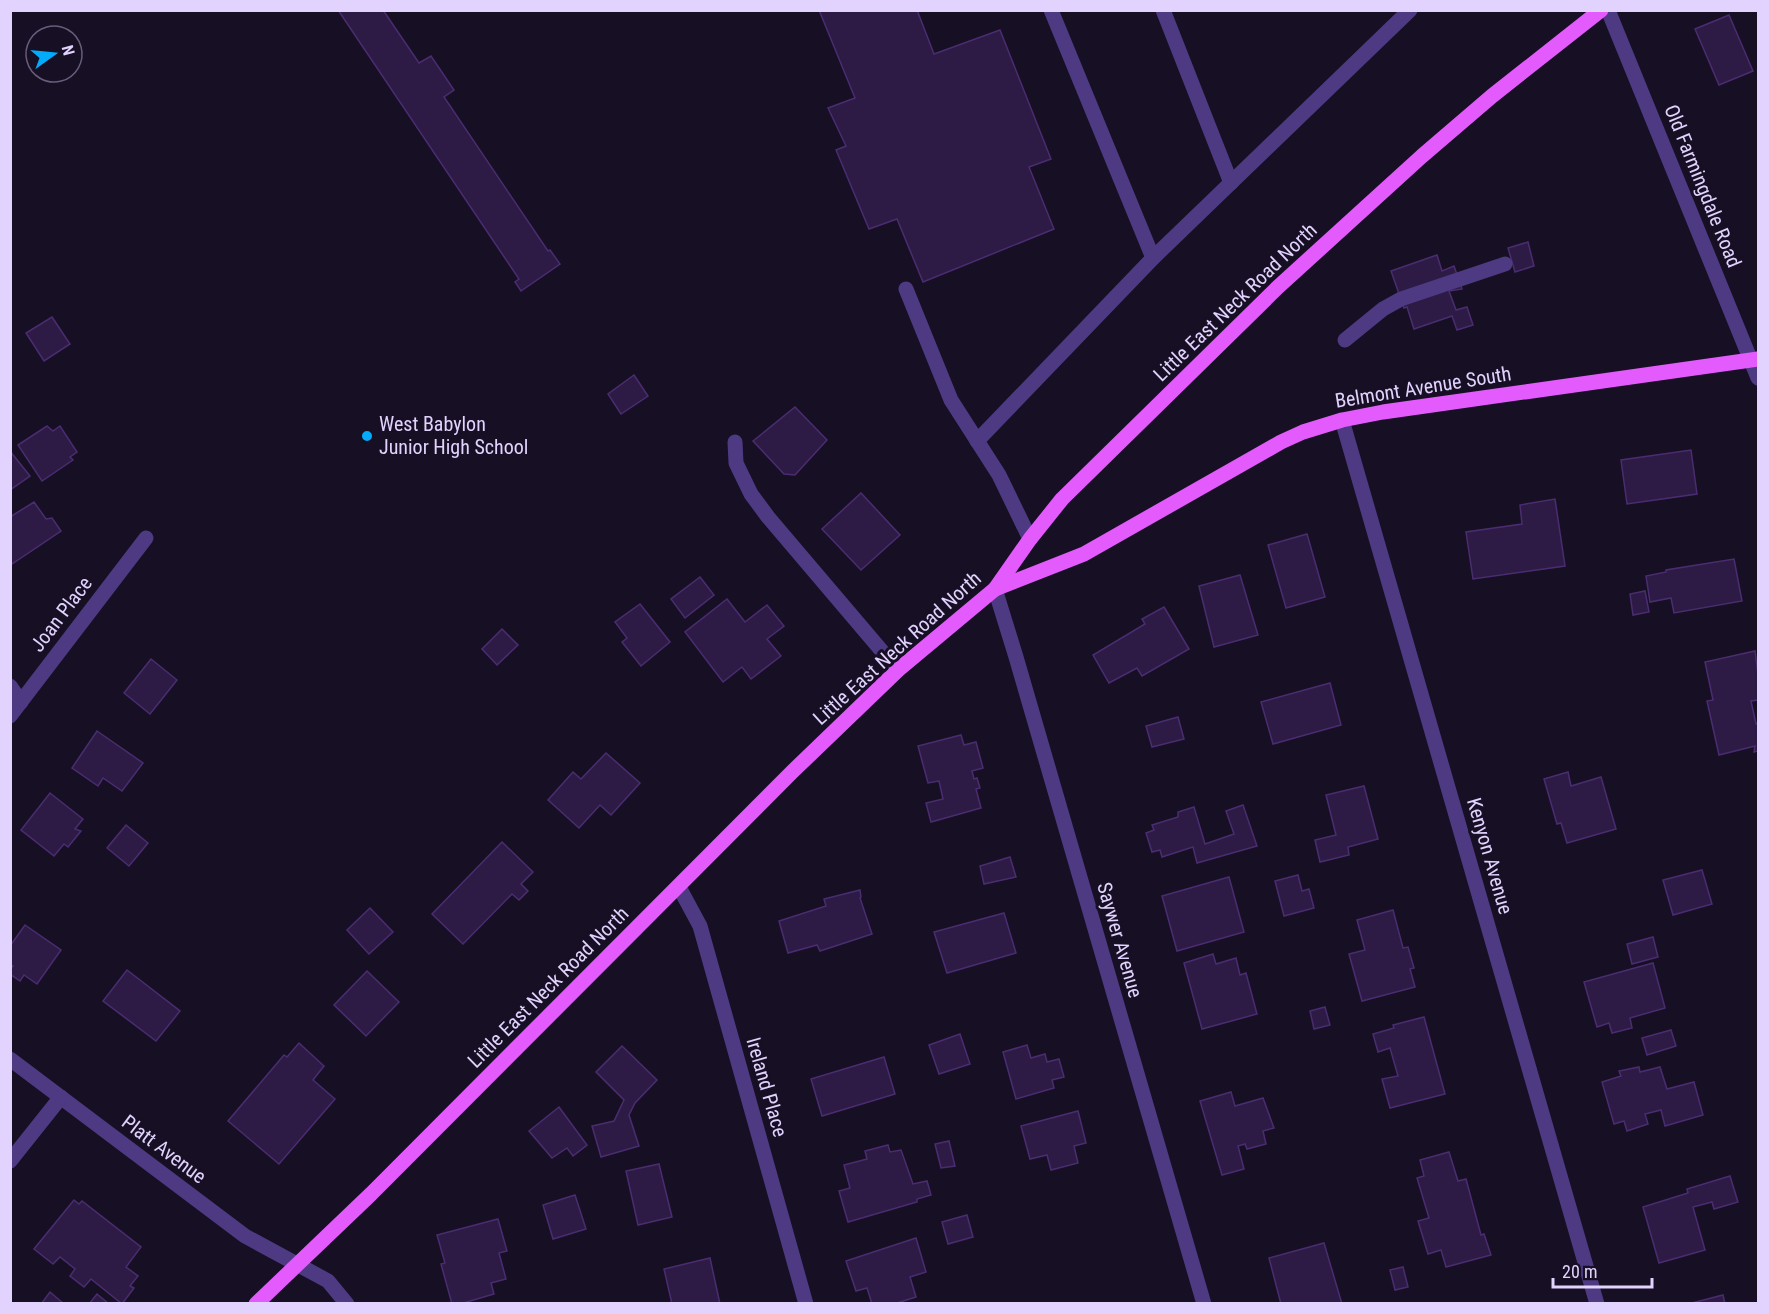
<svg xmlns="http://www.w3.org/2000/svg" width="1769" height="1314" viewBox="0 0 1769 1314" font-family="'Roboto Condensed',sans-serif">
  <rect width="100%" height="100%" fill="#170f24"/>
  <g fill="#2d1b45" stroke="#4a2d71" stroke-width="1.5">
    <path d="M 338,10 L 383,10 L 419,63 L 431,56 L 454,90 L 444,97 L 548,251 L 550,250 L 560,264 L 521,291 L 515,282 L 519,279 Z"/>
    <path d="M 819,10 L 917,10 L 934,54 L 1000,30 L 1051,159 L 1029,167 L 1054,229 L 923,282 L 897,219 L 869,229 L 836,150 L 846,146 L 828,108 L 855,98 Z"/>
    <path d="M 1729,15 L 1753,71 L 1719,85 L 1695,29 Z"/>
    <path d="M 1528,242 L 1534,266 L 1515,272 L 1508,248 Z"/>
    <path d="M 1437,255 L 1442,271 L 1454,266 L 1462,289 L 1449,291 L 1456,310 L 1467,307 L 1473,325 L 1457,330 L 1452,316 L 1414,329 L 1407,307 L 1404,308 L 1391,271 Z"/>
    <path d="M 52,317 L 70,344 L 44,361 L 26,333 Z"/>
    <path d="M 634,375 L 648,396 L 621,414 L 608,394 Z"/>
    <path d="M 795,407 L 827,440 L 795,475 L 784,474 L 753,441 Z"/>
    <path d="M 47,426 L 53,431 L 60,426 L 77,452 L 70,457 L 73,460 L 42,481 L 18,445 Z"/>
    <path d="M 1691,450 L 1697,494 L 1627,504 L 1621,460 Z"/>
    <path d="M 10,451 L 30,476 L 10,490 Z"/>
    <path d="M 861,493 L 900,535 L 861,570 L 822,529 Z"/>
    <path d="M 1555,499 L 1565,566 L 1473,579 L 1466,532 L 1522,524 L 1520,505 Z"/>
    <path d="M 34,502 L 46,519 L 52,518 L 61,531 L 12,564 L 10,561 L 10,517 Z"/>
    <path d="M 1307,534 L 1325,597 L 1286,608 L 1268,545 Z"/>
    <path d="M 1734,559 L 1742,601 L 1674,613 L 1671,598 L 1650,602 L 1646,576 L 1666,572 L 1666,570 Z"/>
    <path d="M 1240,575 L 1258,635 L 1214,647 L 1199,586 Z"/>
    <path d="M 700,577 L 714,595 L 685,618 L 671,599 Z"/>
    <path d="M 1645,591 L 1649,612 L 1633,615 L 1630,594 Z"/>
    <path d="M 727,599 L 745,622 L 767,605 L 784,626 L 767,639 L 781,656 L 751,679 L 742,667 L 723,682 L 685,632 Z"/>
    <path d="M 640,604 L 670,642 L 641,666 L 622,642 L 627,638 L 615,622 Z"/>
    <path d="M 1164,607 L 1189,649 L 1142,676 L 1137,668 L 1109,683 L 1093,655 L 1145,624 L 1142,619 Z"/>
    <path d="M 502,629 L 518,645 L 497,665 L 482,649 Z"/>
    <path d="M 1755,651 L 1758,674 L 1758,700 L 1751,701 L 1756,724 L 1758,723 L 1758,751 L 1754,752 L 1755,746 L 1719,755 L 1707,701 L 1713,700 L 1705,662 Z"/>
    <path d="M 151,659 L 177,680 L 150,714 L 124,693 Z"/>
    <path d="M 1330,683 L 1341,725 L 1273,744 L 1261,702 Z"/>
    <path d="M 1178,717 L 1184,739 L 1152,747 L 1146,726 Z"/>
    <path d="M 97,731 L 143,763 L 122,791 L 103,778 L 98,786 L 72,768 Z"/>
    <path d="M 961,735 L 964,745 L 976,742 L 983,768 L 972,771 L 974,779 L 977,778 L 980,788 L 976,789 L 981,808 L 931,822 L 926,803 L 943,799 L 939,781 L 928,783 L 918,746 Z"/>
    <path d="M 606,753 L 640,783 L 611,815 L 600,805 L 579,828 L 548,800 L 573,772 L 581,779 Z"/>
    <path d="M 1568,772 L 1571,786 L 1601,777 L 1616,829 L 1567,843 L 1561,823 L 1557,824 L 1544,779 Z"/>
    <path d="M 1364,786 L 1378,839 L 1348,847 L 1349,855 L 1320,862 L 1315,840 L 1336,835 L 1326,795 Z"/>
    <path d="M 50,793 L 83,819 L 75,829 L 81,831 L 68,847 L 64,844 L 54,856 L 21,830 Z"/>
    <path d="M 1243,805 L 1257,846 L 1197,863 L 1193,847 L 1162,857 L 1160,850 L 1152,852 L 1146,833 L 1154,830 L 1152,825 L 1178,817 L 1178,812 L 1194,807 L 1205,844 L 1234,834 L 1226,811 Z"/>
    <path d="M 126,825 L 148,843 L 129,866 L 107,848 Z"/>
    <path d="M 502,842 L 533,872 L 521,884 L 528,891 L 519,900 L 512,894 L 463,944 L 432,914 Z"/>
    <path d="M 1010,857 L 1016,877 L 984,884 L 980,866 Z"/>
    <path d="M 1702,870 L 1712,904 L 1673,915 L 1663,880 Z"/>
    <path d="M 1298,875 L 1302,891 L 1309,889 L 1314,908 L 1284,916 L 1275,881 Z"/>
    <path d="M 1229,877 L 1244,932 L 1177,951 L 1162,896 Z"/>
    <path d="M 860,890 L 861,897 L 860,898 L 872,934 L 820,951 L 817,945 L 788,953 L 779,921 L 826,906 L 824,899 Z"/>
    <path d="M 370,908 L 393,932 L 369,954 L 347,930 Z"/>
    <path d="M 1393,910 L 1403,948 L 1408,947 L 1414,968 L 1410,969 L 1415,987 L 1362,1001 L 1349,954 L 1365,950 L 1357,920 Z"/>
    <path d="M 1004,913 L 1016,953 L 947,973 L 934,932 Z"/>
    <path d="M 25,925 L 61,950 L 37,984 L 24,975 L 20,981 L 10,974 L 10,970 L 13,966 L 10,965 L 10,946 Z"/>
    <path d="M 1653,937 L 1658,957 L 1632,964 L 1627,944 Z"/>
    <path d="M 1213,954 L 1216,964 L 1236,958 L 1240,975 L 1246,973 L 1257,1014 L 1202,1029 L 1184,963 Z"/>
    <path d="M 1653,963 L 1665,1008 L 1630,1018 L 1632,1028 L 1612,1033 L 1609,1023 L 1597,1027 L 1584,982 Z"/>
    <path d="M 127,970 L 180,1011 L 156,1041 L 103,1001 Z"/>
    <path d="M 367,971 L 399,1002 L 366,1036 L 334,1005 Z"/>
    <path d="M 1325,1007 L 1330,1025 L 1314,1029 L 1310,1011 Z"/>
    <path d="M 1424,1017 L 1445,1094 L 1390,1108 L 1382,1079 L 1398,1076 L 1390,1048 L 1378,1052 L 1373,1034 L 1394,1028 L 1393,1025 Z"/>
    <path d="M 1671,1030 L 1676,1046 L 1647,1055 L 1642,1038 Z"/>
    <path d="M 960,1034 L 970,1064 L 939,1074 L 929,1045 Z"/>
    <path d="M 299,1043 L 324,1066 L 313,1080 L 335,1099 L 279,1164 L 228,1121 L 284,1055 L 287,1057 Z"/>
    <path d="M 1027,1045 L 1031,1058 L 1045,1054 L 1047,1062 L 1059,1059 L 1064,1077 L 1052,1080 L 1054,1088 L 1016,1099 L 1003,1052 Z"/>
    <path d="M 622,1046 L 657,1080 L 635,1103 L 629,1115 L 639,1146 L 601,1157 L 592,1126 L 614,1121 L 624,1100 L 596,1072 Z"/>
    <path d="M 884,1057 L 895,1094 L 822,1116 L 811,1079 Z"/>
    <path d="M 1639,1067 L 1640,1072 L 1660,1067 L 1667,1089 L 1694,1082 L 1703,1115 L 1665,1126 L 1661,1110 L 1645,1114 L 1648,1124 L 1627,1131 L 1624,1121 L 1614,1124 L 1602,1082 L 1621,1076 L 1619,1071 Z"/>
    <path d="M 1231,1092 L 1235,1106 L 1263,1098 L 1274,1128 L 1263,1131 L 1266,1144 L 1247,1149 L 1245,1144 L 1238,1146 L 1244,1169 L 1222,1175 L 1200,1101 Z"/>
    <path d="M 559,1107 L 587,1145 L 573,1156 L 567,1148 L 552,1158 L 529,1131 Z"/>
    <path d="M 1078,1111 L 1086,1143 L 1074,1146 L 1078,1163 L 1051,1170 L 1047,1155 L 1030,1159 L 1021,1126 Z"/>
    <path d="M 949,1141 L 955,1166 L 941,1168 L 935,1144 Z"/>
    <path d="M 888,1145 L 890,1152 L 901,1150 L 913,1184 L 927,1181 L 931,1195 L 917,1199 L 917,1202 L 848,1222 L 839,1191 L 850,1188 L 844,1165 L 867,1159 L 865,1151 Z"/>
    <path d="M 1449,1152 L 1458,1181 L 1466,1179 L 1481,1235 L 1484,1234 L 1491,1255 L 1446,1267 L 1441,1250 L 1428,1254 L 1418,1221 L 1429,1218 L 1417,1178 L 1424,1176 L 1420,1160 Z"/>
    <path d="M 659,1164 L 672,1217 L 638,1225 L 626,1171 Z"/>
    <path d="M 1730,1176 L 1738,1202 L 1714,1209 L 1712,1202 L 1693,1207 L 1705,1250 L 1659,1263 L 1643,1207 L 1688,1193 L 1687,1189 Z"/>
    <path d="M 575,1195 L 586,1229 L 553,1239 L 543,1205 Z"/>
    <path d="M 74,1200 L 79,1204 L 82,1201 L 141,1247 L 126,1267 L 138,1276 L 130,1286 L 134,1288 L 122,1304 L 91,1279 L 84,1287 L 70,1276 L 75,1269 L 60,1257 L 53,1264 L 34,1249 Z"/>
    <path d="M 967,1215 L 973,1237 L 948,1244 L 942,1222 Z"/>
    <path d="M 498,1219 L 507,1251 L 499,1253 L 506,1279 L 491,1283 L 494,1294 L 460,1304 L 452,1304 L 441,1264 L 445,1263 L 437,1235 Z"/>
    <path d="M 916,1238 L 926,1272 L 910,1277 L 916,1297 L 894,1304 L 872,1304 L 867,1288 L 856,1291 L 846,1261 Z"/>
    <path d="M 1324,1243 L 1342,1304 L 1281,1304 L 1269,1258 Z"/>
    <path d="M 710,1258 L 720,1304 L 672,1304 L 664,1269 Z"/>
    <path d="M 1403,1267 L 1408,1287 L 1395,1290 L 1390,1270 Z"/>
    <path d="M 50,1292 L 64,1304 L 41,1304 Z"/>
    <path d="M 97,1294 L 109,1304 L 89,1304 Z"/>
    <path d="M 1723,1295 L 1725,1304 L 1688,1304 Z"/>
  </g>
  <g fill="none" stroke-linecap="round" stroke-linejoin="round">
    <g stroke="#4d3a83" stroke-width="15">
      <path d="M 1051,10 L 1153,258"/>
      <path d="M 1163,10 L 1231,183"/>
      <path d="M 1608,10 L 1758,378"/>
      <path d="M 906,289 L 951,400 L 999,475 L 1030,539"/>
      <path d="M 1345,340 L 1383,309 L 1401,299 L 1505,264"/>
      <path d="M 1342,420 L 1597,1304"/>
      <path d="M 977,441 L 1153,258 L 1410,10"/>
      <path d="M 735,442 L 736,463 L 751,494 L 768,517 L 898,670"/>
      <path d="M 995,589 L 1016,657 L 1204,1304"/>
      <path d="M 10,686 L 21,702"/>
      <path d="M 10,716 L 146,538"/>
      <path d="M 679,887 L 700,926 L 806,1304"/>
      <path d="M 10,1059 L 245,1236 L 328,1281 L 347,1304"/>
      <path d="M 10,1161 L 61,1097"/>
    </g>
    <g stroke="#e45bfd" stroke-width="15">
      <path d="M 995,589 L 1084,554 L 1281,442 L 1303,432 L 1342,420 L 1383,412 L 1758,359"/>
      <path d="M 256,1304 L 371,1194 L 792,772 L 898,670 L 995,589 L 1030,539 L 1062,499 L 1278,287 L 1422,156 L 1492,96 L 1601,10"/>
    </g>
  </g>
  <circle fill="#03abfa" stroke="#170f24" stroke-width="2" cx="367" cy="436" r="6"/>
  <g text-anchor="middle" stroke-width="6" stroke-linejoin="round" paint-order="stroke">
    <g font-size="20" fill="#e1d3fe" stroke="#170f24">
      <text transform="translate(1703 186) rotate(68)" y="7">Old Farmingdale Road</text>
      <text transform="translate(1235 302) rotate(-44)" y="7">Little East Neck Road North</text>
      <text transform="translate(1423 387) rotate(-9)" y="7">Belmont Avenue South</text>
      <text transform="translate(61 614) rotate(-53)" y="7">Joan Place</text>
      <text transform="translate(897 648) rotate(-42)" y="7">Little East Neck Road North</text>
      <text transform="translate(1490 856) rotate(74)" y="7">Kenyon Avenue</text>
      <text transform="translate(1120 940) rotate(74)" y="7">Saywer Avenue</text>
      <text transform="translate(548 987) rotate(-45)" y="7">Little East Neck Road North</text>
      <text transform="translate(767 1087) rotate(74)" y="7">Ireland Place</text>
      <text transform="translate(164 1149) rotate(37)" y="7">Platt Avenue</text>
    </g>
    <g font-size="20" fill="#e1d3fe" stroke="#170f24" text-anchor="start">
      <text x="379" y="431">West Babylon<tspan x="379" dy="23">Junior High School</tspan></text>
    </g>
  </g>
  <rect width="1769" height="1314" fill="none" stroke="#e1d3fe" stroke-width="24"/>
  <g transform="translate(54 54) rotate(75)"><circle r="28" fill="#170f24" stroke="#685d7b" stroke-width="1.5"/>
  <path d="M0-4.5L10 22L0 15L-10 22Z" fill="#03abfa"/>
  <text y="-9" font-size="16" font-weight="bold" text-anchor="middle" fill="#e1d3fe">N</text>
  </g>
  <path d="M1553 1278v9h99v-9" fill="none" stroke="#e1d3fe" stroke-width="3"/>
  <text x="1562" y="1278" font-size="18" fill="#e1d3fe" stroke="#170f24" stroke-width="4.5" paint-order="stroke">20 m</text>
</svg>
